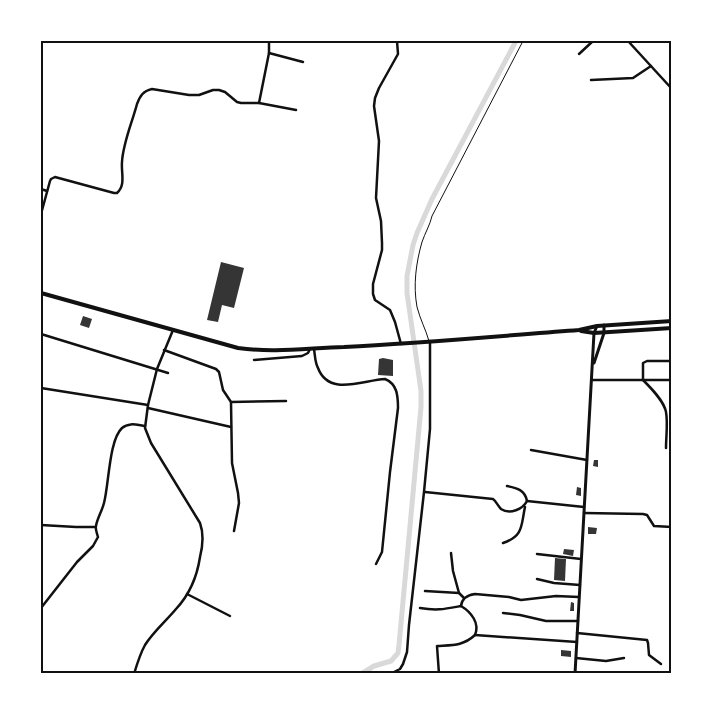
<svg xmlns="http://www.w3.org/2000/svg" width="713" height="715" viewBox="0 0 713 715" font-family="'Nunito Sans',sans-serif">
  <rect width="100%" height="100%" fill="#fff"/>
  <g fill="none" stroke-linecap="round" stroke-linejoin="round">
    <path stroke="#d9d9d9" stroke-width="5" d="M 361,674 L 374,666 L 391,661 L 398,653 L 399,645 L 421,407 L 421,391 L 407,293 L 407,276 L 413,245 L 417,233 L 432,199 L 516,41"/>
  </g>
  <g fill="#353535">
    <path d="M 221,262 L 244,268 L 234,308 L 222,305 L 218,322 L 207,320 Z"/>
    <path d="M 83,316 L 92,319 L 89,328 L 80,325 Z"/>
    <path d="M 383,358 L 393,360 L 393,376 L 378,375 L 379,359 Z"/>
    <path d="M 594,460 L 598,460 L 598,467 L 593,466 Z"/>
    <path d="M 577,487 L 581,488 L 581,496 L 576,495 Z"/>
    <path d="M 588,527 L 597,528 L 596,534 L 588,534 Z"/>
    <path d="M 564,549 L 574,550 L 573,556 L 563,554 Z"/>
    <path d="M 555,558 L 566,559 L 565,581 L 554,580 Z"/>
    <path d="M 571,602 L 574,603 L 574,611 L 570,611 Z"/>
    <path d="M 561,650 L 571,651 L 571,657 L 561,656 Z"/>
  </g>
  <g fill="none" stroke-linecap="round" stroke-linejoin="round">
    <path stroke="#111" stroke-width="1" d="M 429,341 C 426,330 420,319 417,307 C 413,285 416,263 422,242 C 425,233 430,225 432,216 L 523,41"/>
    <g stroke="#111" stroke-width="2.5">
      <path d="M 397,41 L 398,54 L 379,88 L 375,98 L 374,106 L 379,141 L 376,198 L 381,221 L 382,243 L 382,250 L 373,284 L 373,294 L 375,300 L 390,310 L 395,322 L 401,344"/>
      <path d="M 628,41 L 672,89"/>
      <path d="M 269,53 L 303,62"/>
      <path d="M 579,54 L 593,41"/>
      <path d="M 591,80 L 633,78 L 651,66"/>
      <path d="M 259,103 L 269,53 L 269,41"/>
      <path d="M 41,189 L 47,191"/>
      <path d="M 41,214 L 50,181 L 51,179 L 55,177 L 114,193 L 117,193 C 126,185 121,173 122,162 C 123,143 132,123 137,104 C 140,96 143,91 152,89 L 189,95 L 199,95 L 213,90 L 219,90 L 225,92 L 237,102 L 241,103 L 259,103 L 296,110"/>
      <path d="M 41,334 L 168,373"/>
      <path d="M 314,349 C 315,355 315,363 318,368 C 329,397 363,380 385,379 C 397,384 398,395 398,408 L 390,472 L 382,552 L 376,564"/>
      <path d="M 164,350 L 216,369 L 219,372 L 223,390 L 231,402 L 232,463 L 238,493 L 239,503 L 234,531"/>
      <path d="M 254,360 L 302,356 L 308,353 L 310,349"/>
      <path d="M 592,380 L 672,380"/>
      <path d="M 41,388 L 148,405"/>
      <path d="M 231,402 L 286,401"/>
      <path d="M 148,408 L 231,427"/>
      <path d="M 666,448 C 666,438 668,422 666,412 C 664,401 651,388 643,380 L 643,363 L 647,361 L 672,361"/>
      <path d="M 531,450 L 587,460"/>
      <path d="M 425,492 L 493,499 C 496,501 498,506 501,509 C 510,515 523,509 527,501 C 525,490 517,488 507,486"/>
      <path d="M 527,501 L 584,507"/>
      <path d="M 584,513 L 643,514 L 647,515 L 654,526 L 672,527"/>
      <path d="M 41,525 L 76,527 L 95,527"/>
      <path d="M 503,543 C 524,536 521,525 525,507"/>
      <path d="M 451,553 L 453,571 L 459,593"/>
      <path d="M 537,554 L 581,559"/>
      <path d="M 537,579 L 554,583 L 580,585"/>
      <path d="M 425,591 L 459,593 L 464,598"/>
      <path d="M 187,594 L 230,616"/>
      <path d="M 461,606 C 462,598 467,595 475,594 L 509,597 L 521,600 L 556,596 L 579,597"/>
      <path d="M 41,608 L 77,562 L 93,546 L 98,537 C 97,533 95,529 96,526 C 97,519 102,511 104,503 C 109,484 109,440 122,428 C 129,422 137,425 145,426"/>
      <path d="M 420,608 C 437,611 445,609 461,606 C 471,612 480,623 475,635"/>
      <path d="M 503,613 L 520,615 L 546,621 L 578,621"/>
      <path d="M 577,633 L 647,640 L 648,643 L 649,655 L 661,664"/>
      <path d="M 475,635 L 577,642"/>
      <path d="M 576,658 L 606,661 L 624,658"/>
      <path d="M 134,674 C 137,664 140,654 145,645 C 153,632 166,621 176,609 C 190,594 197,577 200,557 C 203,545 204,534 200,523 L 151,443 L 145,428 L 148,405 L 157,369 L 173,330"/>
      <path d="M 390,674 L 400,669 L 403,664 L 407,652 L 409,625 L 424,492 L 430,429 L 430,341"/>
      <path d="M 439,674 L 437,646 C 453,645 463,646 475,635"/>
    </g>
    <g stroke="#111" stroke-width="3">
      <path d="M 594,363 L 604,333 L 604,325"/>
      <path d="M 575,674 L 594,333 L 597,326"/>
    </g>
    <g stroke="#111" stroke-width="4">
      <path d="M 41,293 L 238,348 C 274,353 308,348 344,347 C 423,343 501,336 579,330 L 597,326 L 672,321"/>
      <path d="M 581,331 L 594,333 L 672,328"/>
    </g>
  </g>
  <rect width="713" height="715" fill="none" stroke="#ffffff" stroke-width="85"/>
  <rect x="42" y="42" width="628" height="630" fill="none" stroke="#111" stroke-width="2"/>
</svg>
